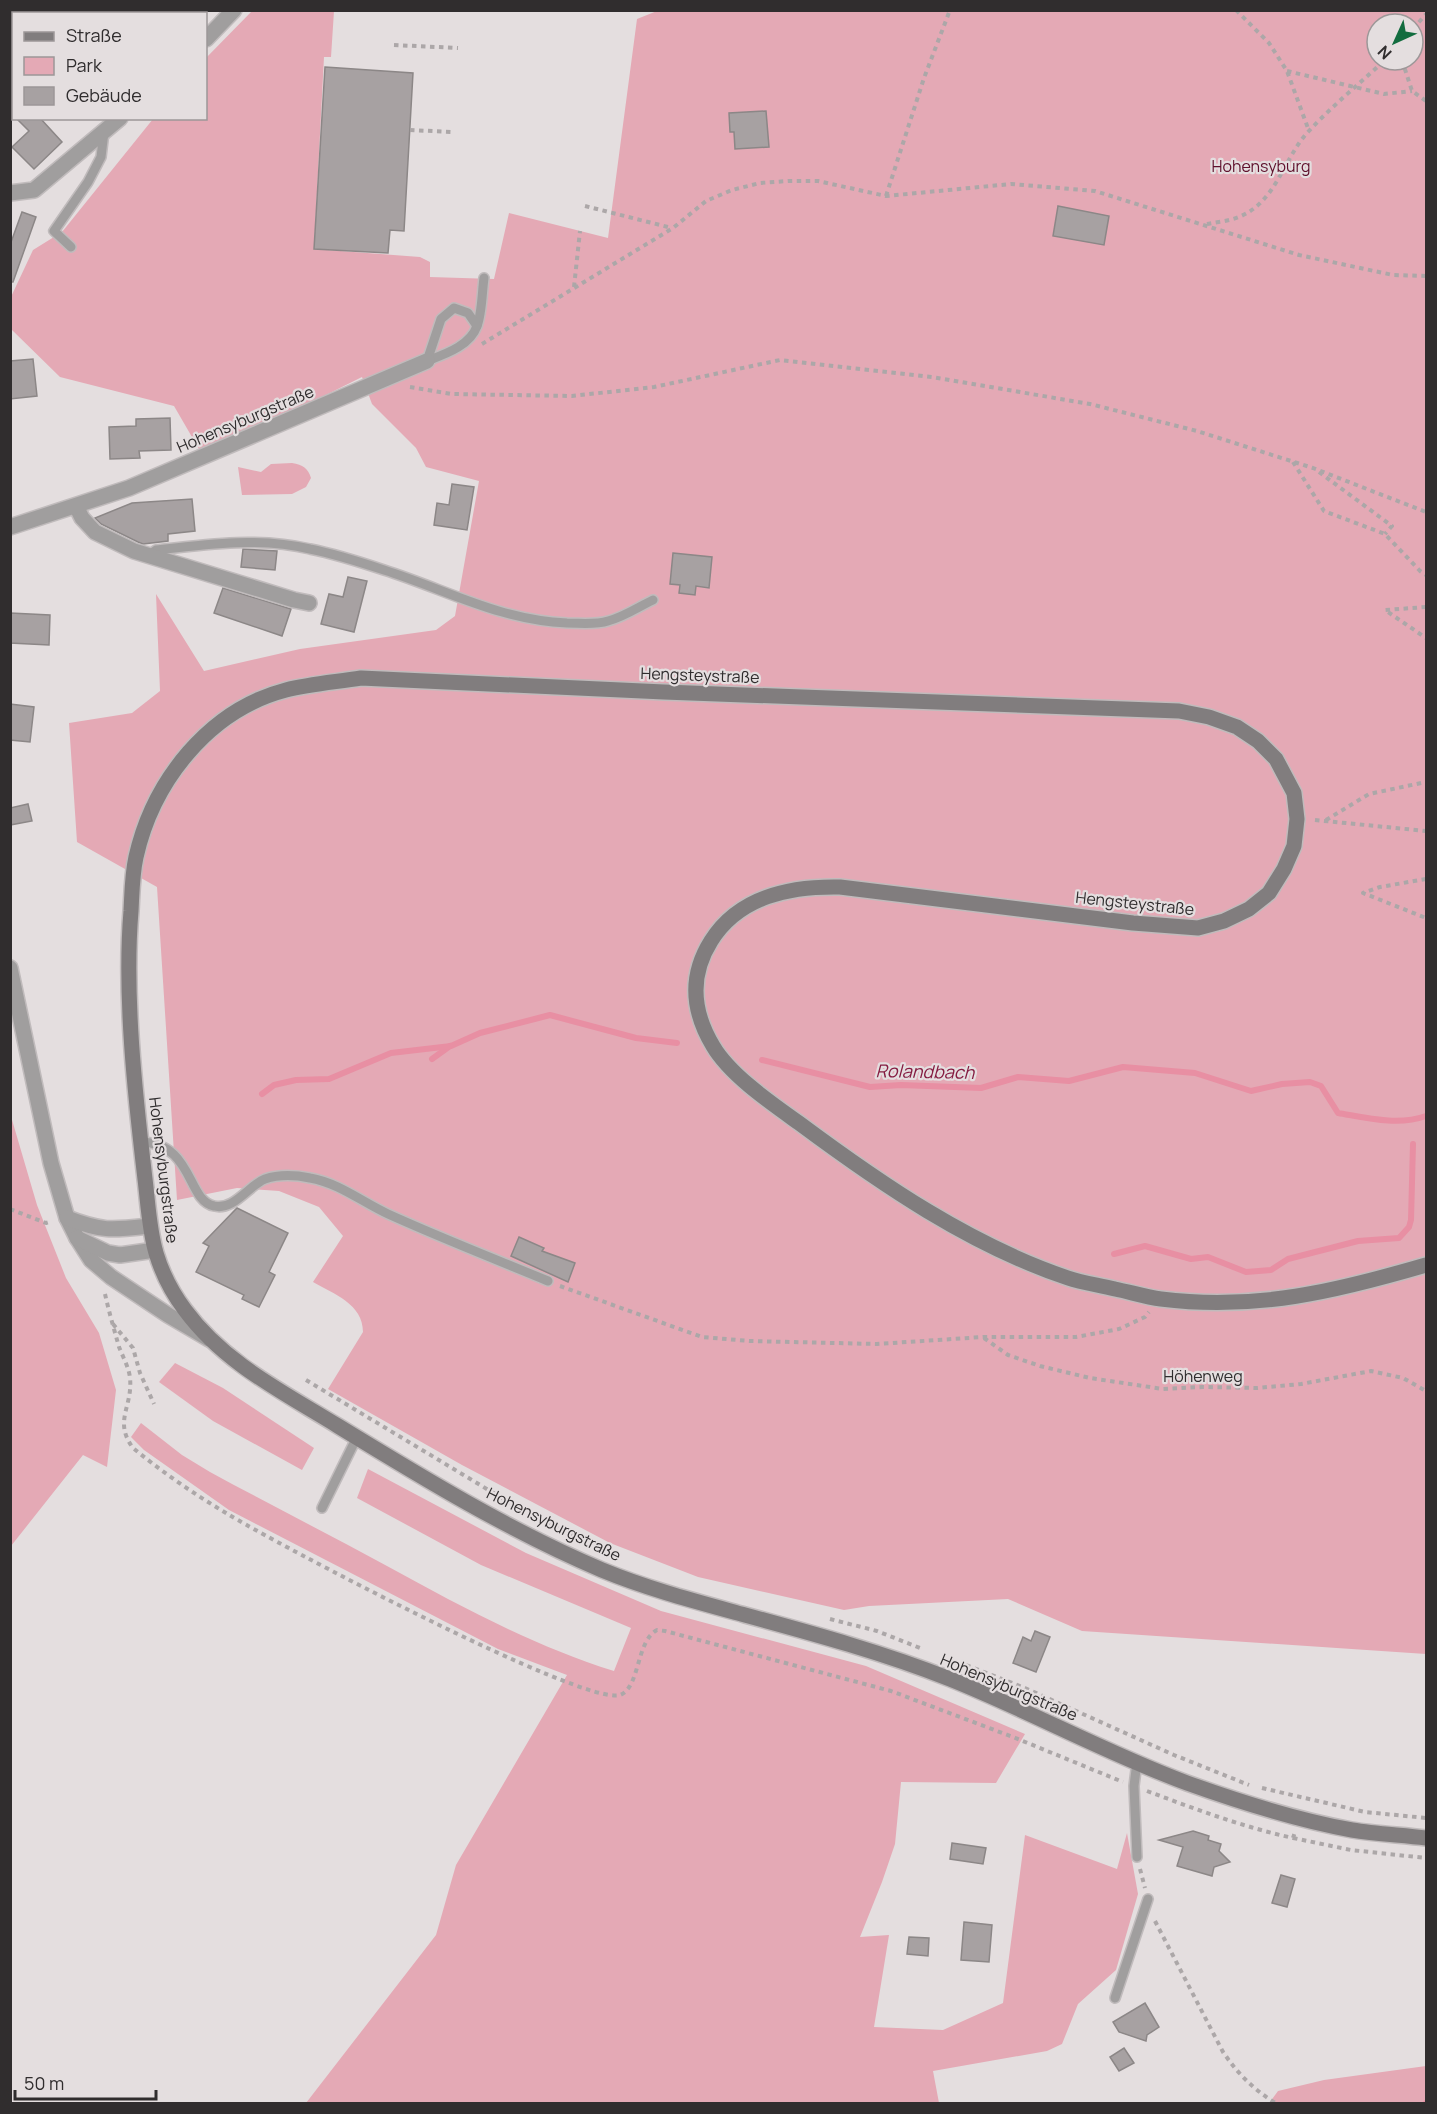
<svg xmlns="http://www.w3.org/2000/svg" width="1437" height="2114" viewBox="0 0 1437 2114" font-family="Manrope,sans-serif">
  <rect width="100%" height="100%" fill="#e4dedf"/>
  <g fill="#e4a9b5" fill-rule="evenodd">
    <path d="M 252,11 L 334,11 L 331,57 L 324,57 L 314,249 L 420,257 L 430,262 L 430,277 L 494,279 L 509,213 L 608,238 L 637,19 L 657,11 L 1426,11 L 1426,1654 L 1082,1631 L 1008,1599 L 869,1606 L 844,1610 L 698,1577 L 610,1543 L 462,1465 L 328,1389 L 363,1332 C 363,1304 334,1294 313,1282 L 343,1236 L 319,1207 L 279,1191 L 237,1188 L 177,1200 L 157,887 L 77,842 L 69,723 L 132,713 L 160,691 L 156,594 L 204,671 L 300,649 L 436,630 L 455,616 L 479,481 L 426,467 L 416,448 L 372,404 L 362,377 L 203,456 L 174,406 L 60,377 L 12,330 L 10,299 L 33,250 L 62,232 L 153,119 L 206,118 L 206,58 ZM 1377,24 L 1413,24 L 1413,60 L 1377,60 Z"/>
    <path d="M 292,463 C 303,465 308,468 311,478 L 306,487 L 292,494 L 242,495 L 238,467 L 261,472 L 271,464 Z"/>
    <path d="M 10,1113 L 37,1205 L 66,1278 L 99,1333 L 116,1390 L 107,1467 L 83,1455 L 11,1546 Z"/>
    <path d="M 175,1363 L 223,1388 L 314,1448 L 302,1470 L 213,1421 L 159,1382 Z"/>
    <path d="M 141,1423 L 182,1455 L 210,1472 C 269,1504 328,1534 387,1566 C 460,1606 534,1646 614,1671 L 631,1628 L 481,1565 L 357,1498 L 368,1469 L 526,1553 L 661,1611 L 866,1666 L 1025,1734 L 996,1783 L 901,1782 L 895,1844 L 882,1882 L 860,1937 L 889,1935 L 874,2027 L 943,2030 L 1003,2003 L 1025,1835 L 1117,1869 L 1127,1833 L 1138,1894 L 1116,1970 L 1078,2004 L 1062,2044 L 1047,2051 L 933,2071 L 939,2103 L 306,2103 L 436,1935 L 456,1865 L 567,1675 L 498,1649 L 229,1510 L 144,1450 L 131,1437 Z"/>
    <path d="M 1426,2066 L 1426,2103 L 1266,2103 L 1270,2102 L 1278,2091 L 1324,2080 Z"/>
  </g>
  <g fill="none" stroke-linecap="round" stroke-linejoin="round">
    <g stroke="#e88fa3" stroke-width="6">
      <path d="M 432,1059 L 450,1046"/>
      <path d="M 762,1060 L 870,1087 L 901,1085 L 981,1088 L 1018,1077 L 1069,1081 L 1123,1067 L 1195,1073 L 1251,1091 L 1282,1084 L 1310,1082 L 1321,1086 L 1338,1113 C 1367,1118 1398,1126 1426,1116"/>
      <path d="M 262,1094 L 274,1085 L 296,1080 L 329,1079 L 391,1053 L 451,1046 L 480,1033 L 550,1015 L 636,1038 L 677,1043"/>
      <path d="M 1114,1254 L 1145,1246 L 1191,1259 L 1208,1257 L 1246,1272 L 1271,1270 L 1288,1259 L 1358,1241 L 1399,1238 L 1409,1227 L 1411,1220 L 1413,1144"/>
      <path d="M 1425,2104 L 1426,2103"/>
    </g>
  </g>
  <g fill="#a7a1a2" stroke="#8c8787" stroke-width="1.5">
    <path d="M 325,67 L 413,73 L 404,231 L 390,230 L 388,253 L 314,249 Z"/>
    <path d="M 766,111 L 769,147 L 735,149 L 734,132 L 730,132 L 729,113 Z"/>
    <path d="M 16,118 L 40,118 L 62,142 L 34,169 L 12,147 L 29,131 Z"/>
    <path d="M 1058,206 L 1109,216 L 1104,245 L 1053,236 Z"/>
    <path d="M 22,212 L 36,217 L 13,282 L 10,282 L 10,245 Z"/>
    <path d="M 33,359 L 37,396 L 10,399 L 10,361 Z"/>
    <path d="M 170,418 L 171,450 L 139,451 L 140,458 L 110,459 L 109,427 L 136,426 L 136,419 Z"/>
    <path d="M 452,484 L 474,487 L 467,530 L 434,525 L 437,503 L 449,505 Z"/>
    <path d="M 192,499 L 195,531 L 168,534 L 168,541 L 143,544 L 138,542 L 101,524 L 95,518 L 132,503 Z"/>
    <path d="M 243,549 L 277,551 L 275,570 L 241,567 Z"/>
    <path d="M 673,553 L 712,557 L 709,588 L 696,586 L 695,595 L 679,593 L 680,585 L 670,584 Z"/>
    <path d="M 348,577 L 367,581 L 354,632 L 321,624 L 329,594 L 343,597 Z"/>
    <path d="M 223,588 L 291,609 L 282,636 L 214,613 Z"/>
    <path d="M 10,613 L 50,615 L 49,645 L 10,643 Z"/>
    <path d="M 10,704 L 34,707 L 30,742 L 10,740 Z"/>
    <path d="M 28,804 L 32,821 L 10,825 L 10,808 Z"/>
    <path d="M 237,1208 L 288,1233 L 269,1272 L 275,1275 L 259,1307 L 242,1299 L 244,1295 L 196,1272 L 209,1246 L 203,1243 Z"/>
    <path d="M 519,1237 L 544,1248 L 542,1251 L 575,1263 L 568,1282 L 511,1256 Z"/>
    <path d="M 1035,1631 L 1050,1637 L 1036,1672 L 1013,1663 L 1023,1637 L 1031,1641 Z"/>
    <path d="M 1193,1831 L 1209,1836 L 1208,1840 L 1221,1844 L 1219,1851 L 1230,1862 L 1214,1867 L 1212,1876 L 1177,1866 L 1183,1847 L 1159,1840 Z"/>
    <path d="M 952,1843 L 986,1848 L 983,1864 L 950,1859 Z"/>
    <path d="M 1281,1875 L 1295,1879 L 1287,1907 L 1272,1903 Z"/>
    <path d="M 964,1922 L 992,1925 L 989,1962 L 961,1960 Z"/>
    <path d="M 909,1937 L 929,1938 L 928,1956 L 907,1954 Z"/>
    <path d="M 1145,2003 L 1159,2027 L 1147,2035 L 1146,2041 L 1119,2032 L 1113,2022 Z"/>
    <path d="M 1124,2048 L 1134,2063 L 1119,2071 L 1110,2057 Z"/>
  </g>
  <g fill="none" stroke-linecap="round" stroke-linejoin="round">
    <g stroke="#c0bbbc" stroke-width="12">
      <g id="service">
        <path d="M 183,10 L 185,14"/>
        <path d="M 71,247 L 54,231 L 88,182 L 101,157 L 104,132"/>
        <path d="M 427,361 C 445,354 470,346 477,326 C 482,314 482,292 484,278"/>
        <path d="M 427,361 L 441,319 L 454,308 L 468,313 L 477,326"/>
        <path d="M 148,556 L 156,550 C 207,544 259,537 310,549 C 335,554 360,562 384,570 C 447,590 499,620 567,623 C 581,623 595,625 608,621 C 624,617 638,607 653,600"/>
        <path d="M 140,1142 C 194,1143 186,1200 214,1206 C 234,1211 249,1185 265,1179 C 280,1174 295,1175 310,1178 C 339,1183 362,1202 388,1214 C 441,1238 495,1259 548,1281"/>
        <path d="M 322,1508 L 357,1437"/>
        <path d="M 1137,1762 L 1134,1786 L 1137,1857"/>
        <path d="M 1115,1998 L 1148,1899"/>
      </g>
    </g>
    <g stroke="#c0bbbc" stroke-width="18">
      <g id="minor">
        <path d="M 206,39 L 234,10"/>
        <path d="M 10,193 L 34,190 L 120,118"/>
        <path d="M 76,506 L 82,518 L 95,532 L 134,551 L 294,600 L 309,603"/>
        <path d="M 10,527 L 129,488 L 427,361"/>
      </g>
    </g>
    <g stroke="#c0bbbc" stroke-width="18">
      <g id="tertiary">
        <path d="M 10,968 L 51,1163 L 67,1218 L 77,1238 L 91,1260 L 111,1277 L 168,1315 L 209,1339"/>
        <path d="M 67,1218 C 103,1232 113,1230 150,1226"/>
        <path d="M 77,1238 L 108,1253 L 120,1255 L 155,1250"/>
      </g>
    </g>
    <g stroke="#c0bbbc" stroke-width="18">
      <path id="secondary" d="M 1426,1265 C 1337,1291 1256,1311 1161,1299 C 1146,1297 1130,1292 1115,1289 C 1099,1285 1083,1283 1068,1278 C 970,1245 881,1184 799,1123 C 771,1103 730,1075 713,1046 C 692,1011 689,976 711,941 C 739,896 790,886 840,887 L 1133,923 L 1198,928 L 1224,921 L 1249,909 L 1269,893 L 1284,869 L 1294,846 L 1297,819 L 1294,793 L 1276,759 L 1258,741 L 1237,727 L 1209,717 L 1179,711 L 664,692 L 361,678 C 336,682 310,684 286,690 C 209,710 153,781 136,857 C 132,875 132,893 131,911 C 124,995 135,1094 145,1179 C 148,1203 149,1229 156,1253 C 162,1273 173,1294 185,1310 C 224,1363 283,1392 338,1426 C 423,1478 510,1531 602,1570 C 648,1589 698,1602 745,1615 C 815,1634 884,1653 950,1679 C 1030,1711 1106,1753 1187,1783 C 1240,1802 1296,1820 1352,1830 C 1376,1834 1402,1835 1426,1838"/>
    </g>
    <g stroke="#aca7a8" stroke-width="4" stroke-dasharray="4.5 4.5" stroke-linecap="butt">
      <path d="M 1236,10 L 1269,43 L 1287,71 L 1309,131"/>
      <path d="M 1413,29 L 1426,14"/>
      <path d="M 394,45 L 458,48"/>
      <path d="M 1402,60 L 1412,91 L 1426,101"/>
      <path d="M 1287,71 L 1384,94 L 1412,91"/>
      <path d="M 410,130 L 453,132"/>
      <path d="M 886,196 L 924,78 L 950,10"/>
      <path d="M 585,206 L 672,228"/>
      <path d="M 1207,224 C 1217,222 1229,221 1239,217 C 1276,202 1283,160 1307,133 C 1331,107 1359,84 1385,60"/>
      <path d="M 574,287 L 580,231"/>
      <path d="M 482,344 L 673,228 L 706,201 L 732,190 L 760,183 L 788,181 L 818,181 L 886,196 L 1011,184 L 1095,191 L 1299,255 L 1393,275 L 1426,276"/>
      <path d="M 410,387 L 452,394 L 572,396 L 654,387 L 780,360 L 932,377 L 1090,404 L 1197,431 L 1313,468 L 1426,512"/>
      <path d="M 1293,462 L 1324,511 L 1385,534 L 1420,571 L 1426,575"/>
      <path d="M 1319,472 L 1392,526 L 1385,534"/>
      <path d="M 1426,607 L 1385,610 L 1426,638"/>
      <path d="M 1315,820 L 1426,831"/>
      <path d="M 1326,820 L 1369,794 L 1426,782"/>
      <path d="M 1426,879 L 1380,887 L 1363,893 L 1426,918"/>
      <path d="M 10,1209 L 46,1223 L 52,1221"/>
      <path d="M 560,1286 L 702,1337 L 749,1341 L 877,1344 L 983,1337 L 1076,1337 L 1119,1329 L 1145,1317 L 1149,1312"/>
      <path d="M 105,1294 C 109,1312 114,1329 119,1347 C 123,1357 129,1368 130,1378 C 133,1407 113,1421 133,1448 C 162,1472 194,1494 226,1513 C 273,1542 583,1706 620,1695 C 640,1688 636,1641 657,1630 L 665,1631 L 891,1691 L 1013,1737 L 1123,1782"/>
      <path d="M 113,1324 L 133,1348 L 140,1373 L 154,1404"/>
      <path d="M 984,1338 L 1008,1355 L 1040,1366 L 1090,1378 L 1163,1389 L 1202,1387 L 1257,1388 L 1301,1384 L 1371,1371 L 1403,1378 L 1426,1391"/>
      <path d="M 306,1380 L 525,1512 L 586,1542"/>
      <path d="M 830,1619 L 877,1631 L 920,1648"/>
      <path d="M 966,1665 L 1025,1688 L 1174,1755 L 1249,1785"/>
      <path d="M 1262,1788 L 1365,1812 L 1426,1818"/>
      <path d="M 1147,1791 C 1195,1809 1243,1827 1293,1838 L 1295,1832"/>
      <path d="M 1293,1838 L 1351,1850 L 1426,1858"/>
      <path d="M 1140,1869 L 1145,1888"/>
      <path d="M 1155,1921 L 1223,2052 C 1238,2074 1254,2090 1277,2104"/>
    </g>
    <use href="#service" stroke="#a09e9e" stroke-width="9"/>
    <use href="#minor" stroke="#a09e9e" stroke-width="15"/>
    <use href="#tertiary" stroke="#a09e9e" stroke-width="15"/>
    <use href="#secondary" stroke="#817d7e" stroke-width="15"/>
  </g>
  <g text-anchor="middle" stroke-width="4.5" stroke-linejoin="round" paint-order="stroke">
    <g font-size="16" fill="#5f102c" stroke="#e4dedf">
      <text x="1261" y="172">Hohensyburg</text>
    </g>
    <g font-size="16" fill="#302d2e" stroke="#e4dedf">
      <text transform="translate(245 419) rotate(-23)" y="6">Hohensyburgstraße</text>
      <text transform="translate(700 675) rotate(2)" y="6">Hengsteystraße</text>
      <text transform="translate(1135 903) rotate(6)" y="6">Hengsteystraße</text>
      <text transform="translate(164 1170) rotate(83)" y="6">Hohensyburgstraße</text>
      <text x="1203" y="1382">Höhenweg</text>
      <text transform="translate(554 1524) rotate(26)" y="6">Hohensyburgstraße</text>
      <text transform="translate(1009 1687) rotate(23)" y="6">Hohensyburgstraße</text>
    </g>
    <g font-size="18" font-style="italic" fill="#851c41" stroke="#e4dedf">
      <text transform="translate(925 1072) rotate(1)" y="6">Rolandbach</text>
    </g>
  </g>
  <rect width="1437" height="2114" fill="none" stroke="#302d2e" stroke-width="24"/>
  <rect x="12" y="12" width="195" height="108" fill="#e4dedf" stroke="#9c9798" stroke-width="1.5"/>
  <rect x="24" y="32" width="30" height="9" fill="#817d7e" stroke="#9c9798" stroke-width="1.5"/>
  <text x="66" y="42" font-size="18" fill="#302d2e">Straße</text>
  <rect x="24" y="57" width="30" height="18" fill="#e4a9b5" stroke="#9c9798" stroke-width="1.5"/>
  <text x="66" y="72" font-size="18" fill="#302d2e">Park</text>
  <rect x="24" y="87" width="30" height="18" fill="#a7a1a2" stroke="#9c9798" stroke-width="1.5"/>
  <text x="66" y="102" font-size="18" fill="#302d2e">Gebäude</text>
  <g transform="translate(1395 42) rotate(225)"><circle r="28" fill="#e4dedf" stroke="#9c9798" stroke-width="1.5"/>
  <path d="M0-4.5L10 22L0 15L-10 22Z" fill="#126c3f"/>
  <text y="-9" font-size="16" font-weight="bold" text-anchor="middle" fill="#302d2e">N</text>
  </g>
  <path d="M15 2090v9h141v-9" fill="none" stroke="#302d2e" stroke-width="3"/>
  <text x="24" y="2090" font-size="18" fill="#302d2e" stroke="#e4dedf" stroke-width="4.5" paint-order="stroke">50 m</text>
</svg>
